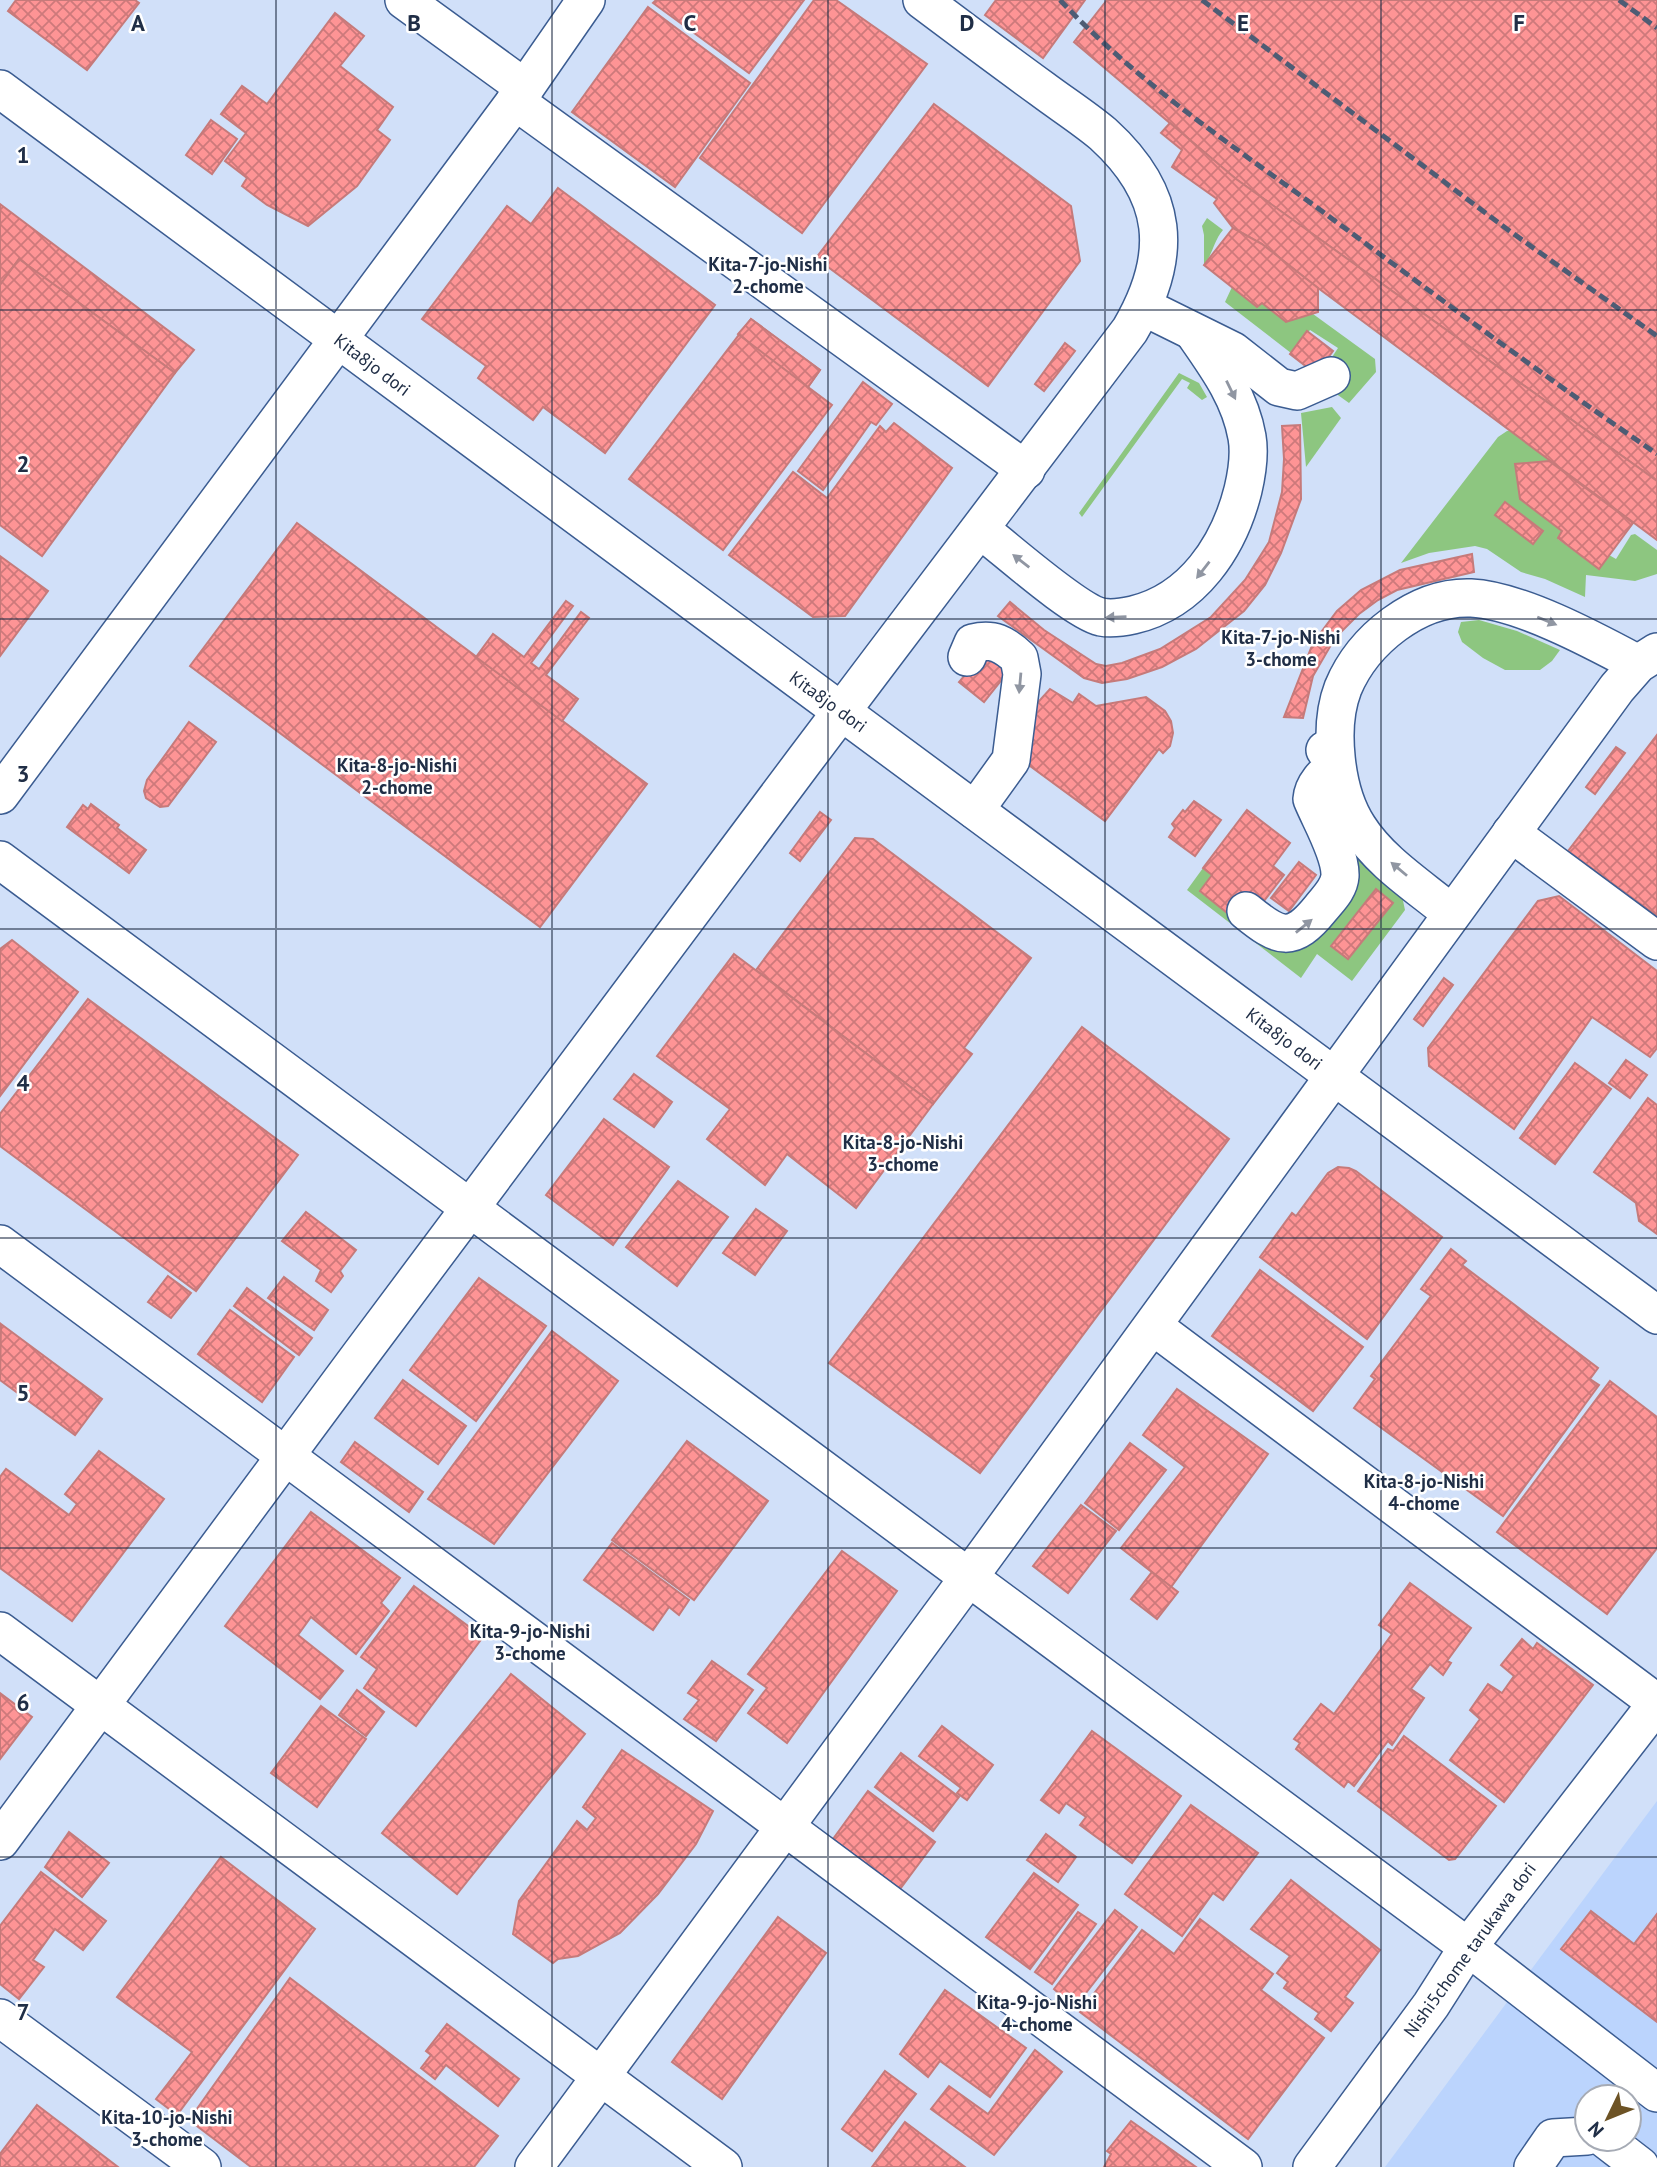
<svg xmlns="http://www.w3.org/2000/svg" width="1657" height="2167" viewBox="0 0 1657 2167" font-family="'PT Sans',sans-serif">
  <defs>
    <pattern id="building-cross-hatch" width="8" height="8" patternUnits="userSpaceOnUse" patternTransform="scale(1.75)"><rect width="8" height="8" fill="#fe9495"/><path d="M0 0l8 8M0 8l8-8" fill="none" stroke="#cd797b"/></pattern>
  </defs>
  <rect width="100%" height="100%" fill="#d1e0f9"/>
  <path fill="#bbd4fd" fill-rule="evenodd" d="M 1657,1801 L 1657,2167 L 1385,2167 L 1542,1955 ZM 1587,2097 L 1629,2097 L 1629,2139 L 1587,2139 Z"/>
  <g fill="#8dc680">
    <path d="M 1207,218 L 1223,230 C 1213,242 1213,254 1204,265 L 1204,235 L 1202,226 Z"/>
    <path d="M 1232,287 L 1257,307 L 1262,303 L 1286,322 L 1313,314 L 1375,359 L 1376,372 L 1349,403 L 1317,380 L 1338,348 L 1310,330 L 1291,353 L 1225,302 Z"/>
    <path d="M 1179,373 L 1199,383 L 1207,397 L 1202,400 L 1187,388 L 1190,383 L 1182,379 L 1082,517 L 1079,513 Z"/>
    <path d="M 1332,407 L 1341,418 L 1306,467 L 1301,413 Z"/>
    <path d="M 1514,430 L 1603,496 L 1549,461 L 1516,464 L 1520,499 L 1562,531 L 1558,539 L 1599,569 L 1609,555 L 1616,559 L 1631,535 L 1635,534 L 1657,550 L 1657,574 L 1635,581 L 1586,575 L 1585,597 L 1545,579 L 1521,572 L 1487,549 L 1475,546 L 1429,553 L 1401,563 L 1498,437 L 1507,431 Z"/>
    <path d="M 1479,620 L 1517,631 L 1560,650 L 1552,661 L 1540,670 L 1505,670 L 1483,658 L 1462,642 L 1458,632 L 1461,622 Z"/>
    <path d="M 1339,830 L 1402,896 L 1405,910 L 1352,981 L 1317,954 L 1301,978 L 1187,890 L 1203,868 L 1212,875 L 1200,892 L 1240,921 L 1306,941 Z"/>
  </g>
  <g fill="url(#building-cross-hatch)" stroke="#c67a7a" stroke-width="2">
    <path d="M 16,0 L 135,0 L 139,3 L 87,70 L 8,11 Z"/>
    <path d="M 656,0 L 804,0 L 749,73 L 653,3 Z"/>
    <path d="M 814,0 L 836,0 L 927,64 L 802,233 L 700,158 Z"/>
    <path d="M 996,0 L 1085,0 L 1043,58 L 985,15 Z"/>
    <path d="M 1107,0 L 1657,0 L 1657,481 L 1236,179 L 1074,42 Z"/>
    <path d="M 648,7 L 750,83 L 675,187 L 572,112 Z"/>
    <path d="M 335,13 L 364,36 L 340,66 L 393,107 L 377,130 L 390,140 L 357,186 L 308,226 L 267,205 L 242,186 L 247,178 L 225,161 L 246,133 L 221,114 L 242,86 L 267,104 Z"/>
    <path d="M 934,104 L 1071,206 L 1080,261 L 988,386 L 816,258 Z"/>
    <path d="M 211,120 L 237,139 L 212,174 L 186,155 Z"/>
    <path d="M 1170,123 L 1236,179 L 1657,481 L 1657,540 L 1318,288 L 1262,244 L 1233,228 L 1214,203 L 1217,199 L 1172,167 L 1182,150 L 1161,133 Z"/>
    <path d="M 558,188 L 715,305 L 605,453 L 543,407 L 533,420 L 478,378 L 486,366 L 422,319 L 507,206 L 531,224 Z"/>
    <path d="M 0,204 L 194,350 L 175,373 L 19,259 L 0,285 Z"/>
    <path d="M 1233,228 L 1262,244 L 1318,288 L 1318,312 L 1286,322 L 1262,303 L 1257,307 L 1204,265 Z"/>
    <path d="M 19,259 L 175,373 L 42,556 L 0,525 L 0,285 Z"/>
    <path d="M 751,319 L 820,370 L 808,387 L 832,405 L 723,550 L 629,479 Z"/>
    <path d="M 751,319 L 820,370 L 808,387 L 738,334 Z"/>
    <path d="M 1307,331 L 1333,351 L 1316,374 L 1290,354 Z"/>
    <path d="M 1065,343 L 1075,351 L 1044,391 L 1035,384 Z"/>
    <path d="M 863,382 L 892,404 L 876,425 L 871,422 L 823,490 L 798,471 Z"/>
    <path d="M 894,423 L 952,468 L 845,616 L 813,617 L 729,555 L 793,472 L 827,498 L 880,426 L 886,432 Z"/>
    <path d="M 1300,425 L 1301,499 L 1281,553 L 1265,585 L 1244,611 L 1196,649 L 1162,667 L 1127,679 L 1102,683 L 1084,678 L 998,616 L 1010,602 L 1044,630 L 1096,664 L 1106,666 L 1122,663 L 1160,649 L 1211,617 L 1245,580 L 1269,542 L 1282,492 L 1284,459 L 1282,426 Z"/>
    <path d="M 1549,461 L 1633,523 L 1599,569 L 1558,538 L 1562,531 L 1520,499 L 1515,464 Z"/>
    <path d="M 1505,502 L 1543,531 L 1533,544 L 1495,515 Z"/>
    <path d="M 297,523 L 647,784 L 540,927 L 190,666 Z"/>
    <path d="M 1472,554 L 1474,572 L 1397,590 L 1378,600 L 1359,614 L 1335,638 L 1313,676 L 1303,718 L 1284,717 L 1313,643 L 1337,611 L 1361,590 L 1400,570 Z"/>
    <path d="M 0,556 L 48,591 L 0,656 Z"/>
    <path d="M 566,601 L 573,606 L 531,663 L 539,669 L 581,612 L 589,618 L 546,675 L 578,699 L 562,721 L 476,657 L 493,634 L 524,657 Z"/>
    <path d="M 982,655 L 995,658 L 1004,670 L 1003,678 L 984,702 L 959,682 Z"/>
    <path d="M 1050,689 L 1073,703 L 1079,694 L 1096,706 L 1146,697 L 1165,711 L 1171,721 L 1173,733 L 1170,746 L 1163,753 L 1159,749 L 1105,821 L 1026,763 L 1031,710 Z"/>
    <path d="M 189,722 L 216,742 L 168,806 L 160,807 L 146,798 L 144,791 L 147,780 Z"/>
    <path d="M 1657,735 L 1657,916 L 1568,851 Z"/>
    <path d="M 1616,747 L 1625,753 L 1595,794 L 1586,787 Z"/>
    <path d="M 1194,801 L 1221,820 L 1195,856 L 1169,837 L 1175,828 L 1172,824 L 1183,810 L 1185,812 Z"/>
    <path d="M 91,804 L 119,825 L 117,828 L 146,850 L 129,873 L 67,827 L 83,805 L 88,809 Z"/>
    <path d="M 1247,810 L 1290,843 L 1273,866 L 1284,875 L 1260,906 L 1241,892 L 1226,912 L 1200,891 L 1212,875 L 1203,868 Z"/>
    <path d="M 820,812 L 831,820 L 800,861 L 790,853 Z"/>
    <path d="M 855,838 L 873,839 L 1031,958 L 964,1048 L 972,1054 L 933,1104 L 756,970 Z"/>
    <path d="M 1299,862 L 1316,875 L 1289,911 L 1271,898 Z"/>
    <path d="M 1376,889 L 1393,903 L 1348,959 L 1331,946 Z"/>
    <path d="M 1559,896 L 1657,971 L 1657,1048 L 1650,1057 L 1592,1017 L 1514,1129 L 1429,1066 L 1428,1048 L 1538,901 Z"/>
    <path d="M 12,940 L 78,992 L 0,1096 L 0,949 Z"/>
    <path d="M 734,954 L 933,1104 L 856,1208 L 787,1154 L 765,1185 L 707,1139 L 730,1109 L 657,1056 Z"/>
    <path d="M 1444,978 L 1453,985 L 1423,1026 L 1414,1019 Z"/>
    <path d="M 88,999 L 298,1155 L 196,1291 L 0,1146 L 0,1114 Z"/>
    <path d="M 1082,1027 L 1229,1139 L 980,1473 L 829,1363 Z"/>
    <path d="M 1626,1060 L 1647,1075 L 1630,1098 L 1609,1083 Z"/>
    <path d="M 1575,1063 L 1611,1089 L 1555,1164 L 1520,1138 Z"/>
    <path d="M 634,1074 L 672,1102 L 654,1127 L 614,1099 Z"/>
    <path d="M 1648,1098 L 1657,1105 L 1657,1234 L 1639,1221 L 1636,1203 L 1594,1172 Z"/>
    <path d="M 604,1119 L 669,1167 L 613,1245 L 546,1195 Z"/>
    <path d="M 1338,1167 L 1349,1168 L 1356,1171 L 1442,1237 L 1367,1339 L 1260,1257 L 1292,1213 L 1296,1216 L 1328,1173 Z"/>
    <path d="M 678,1181 L 728,1217 L 677,1286 L 626,1247 Z"/>
    <path d="M 756,1209 L 787,1231 L 755,1275 L 723,1253 Z"/>
    <path d="M 306,1212 L 356,1250 L 340,1271 L 343,1276 L 331,1292 L 316,1281 L 321,1270 L 282,1241 Z"/>
    <path d="M 1451,1249 L 1466,1261 L 1462,1265 L 1598,1368 L 1590,1379 L 1599,1385 L 1503,1516 L 1354,1408 L 1375,1379 L 1371,1376 L 1431,1296 L 1421,1289 Z"/>
    <path d="M 1260,1270 L 1363,1347 L 1313,1411 L 1212,1336 Z"/>
    <path d="M 168,1276 L 191,1293 L 171,1318 L 148,1302 Z"/>
    <path d="M 284,1277 L 328,1310 L 314,1330 L 268,1298 Z"/>
    <path d="M 479,1278 L 546,1326 L 476,1421 L 410,1370 Z"/>
    <path d="M 247,1288 L 312,1338 L 299,1355 L 234,1306 Z"/>
    <path d="M 230,1310 L 294,1357 L 262,1402 L 198,1354 Z"/>
    <path d="M 1,1324 L 102,1399 L 75,1435 L 0,1380 Z"/>
    <path d="M 552,1331 L 618,1381 L 494,1544 L 428,1499 Z"/>
    <path d="M 403,1380 L 466,1426 L 438,1464 L 375,1418 Z"/>
    <path d="M 1610,1381 L 1657,1417 L 1657,1548 L 1607,1614 L 1497,1532 Z"/>
    <path d="M 1177,1389 L 1268,1454 L 1171,1587 L 1121,1548 L 1185,1467 L 1143,1435 Z"/>
    <path d="M 687,1441 L 768,1501 L 694,1600 L 612,1540 Z"/>
    <path d="M 355,1442 L 423,1492 L 409,1512 L 341,1462 Z"/>
    <path d="M 1130,1443 L 1166,1470 L 1119,1530 L 1085,1503 Z"/>
    <path d="M 99,1451 L 164,1499 L 72,1621 L 0,1568 L 0,1477 L 6,1469 L 69,1515 L 77,1504 L 65,1494 Z"/>
    <path d="M 1081,1505 L 1116,1531 L 1068,1593 L 1033,1566 Z"/>
    <path d="M 311,1512 L 400,1578 L 381,1603 L 389,1611 L 356,1654 L 311,1617 L 298,1635 L 343,1671 L 320,1699 L 225,1626 Z"/>
    <path d="M 612,1543 L 689,1600 L 679,1615 L 669,1607 L 653,1630 L 584,1580 Z"/>
    <path d="M 842,1551 L 897,1591 L 787,1743 L 748,1713 L 767,1688 L 748,1674 Z"/>
    <path d="M 1152,1572 L 1178,1592 L 1157,1619 L 1131,1599 Z"/>
    <path d="M 1410,1583 L 1471,1628 L 1447,1661 L 1451,1663 L 1443,1675 L 1430,1664 L 1411,1689 L 1424,1698 L 1392,1745 L 1388,1741 L 1354,1786 L 1348,1781 L 1344,1787 L 1296,1749 L 1300,1743 L 1294,1739 L 1321,1704 L 1334,1714 L 1392,1634 L 1379,1625 Z"/>
    <path d="M 414,1586 L 483,1637 L 416,1726 L 364,1688 L 377,1669 L 361,1657 Z"/>
    <path d="M 1522,1639 L 1533,1649 L 1537,1643 L 1593,1685 L 1504,1802 L 1450,1760 L 1480,1719 L 1470,1710 L 1488,1684 L 1502,1693 L 1514,1676 L 1501,1665 Z"/>
    <path d="M 712,1661 L 753,1690 L 716,1741 L 684,1719 L 699,1700 L 688,1693 Z"/>
    <path d="M 511,1674 L 585,1734 L 457,1894 L 382,1833 Z"/>
    <path d="M 357,1690 L 384,1712 L 366,1736 L 339,1715 Z"/>
    <path d="M 0,1693 L 32,1717 L 0,1759 Z"/>
    <path d="M 321,1706 L 366,1739 L 317,1807 L 271,1773 Z"/>
    <path d="M 942,1726 L 993,1765 L 967,1800 L 957,1793 L 961,1788 L 919,1756 Z"/>
    <path d="M 1092,1731 L 1181,1796 L 1132,1863 L 1080,1825 L 1086,1817 L 1066,1803 L 1059,1813 L 1041,1800 Z"/>
    <path d="M 1404,1736 L 1496,1806 L 1455,1859 L 1449,1860 L 1358,1791 L 1388,1749 L 1393,1751 Z"/>
    <path d="M 622,1750 L 713,1811 L 696,1844 L 658,1894 L 620,1933 L 578,1956 L 558,1959 L 553,1963 L 513,1934 L 519,1901 L 577,1821 L 587,1830 L 596,1818 L 583,1807 Z"/>
    <path d="M 901,1753 L 959,1797 L 933,1831 L 875,1787 Z"/>
    <path d="M 868,1791 L 935,1842 L 900,1889 L 833,1839 Z"/>
    <path d="M 1191,1805 L 1258,1853 L 1223,1900 L 1213,1893 L 1182,1936 L 1125,1894 Z"/>
    <path d="M 69,1832 L 109,1863 L 82,1897 L 45,1867 Z"/>
    <path d="M 1046,1834 L 1076,1857 L 1058,1882 L 1027,1860 Z"/>
    <path d="M 221,1857 L 315,1929 L 177,2115 L 156,2099 L 192,2052 L 117,1997 Z"/>
    <path d="M 41,1872 L 106,1921 L 83,1950 L 55,1929 L 33,1960 L 44,1967 L 19,1999 L 0,1984 L 0,1926 Z"/>
    <path d="M 1034,1873 L 1078,1905 L 1030,1969 L 986,1937 Z"/>
    <path d="M 1291,1880 L 1380,1950 L 1345,1997 L 1353,2003 L 1331,2031 L 1315,2019 L 1319,2013 L 1284,1988 L 1288,1982 L 1277,1973 L 1290,1956 L 1251,1929 Z"/>
    <path d="M 1115,1910 L 1137,1927 L 1075,2007 L 1054,1989 Z"/>
    <path d="M 1591,1911 L 1634,1944 L 1657,1914 L 1657,2022 L 1561,1949 Z"/>
    <path d="M 1078,1912 L 1096,1924 L 1052,1984 L 1035,1972 Z"/>
    <path d="M 778,1917 L 826,1953 L 722,2099 L 672,2062 Z"/>
    <path d="M 1200,1919 L 1273,1974 L 1261,1990 L 1324,2038 L 1248,2139 L 1080,2012 L 1142,1930 L 1174,1954 Z"/>
    <path d="M 290,1978 L 498,2136 L 474,2167 L 251,2167 L 189,2120 Z"/>
    <path d="M 945,1990 L 1026,2048 L 990,2097 L 940,2061 L 928,2077 L 900,2054 Z"/>
    <path d="M 447,2024 L 519,2079 L 498,2106 L 446,2065 L 435,2079 L 421,2068 L 431,2055 L 426,2051 Z"/>
    <path d="M 1035,2050 L 1062,2072 L 994,2155 L 931,2109 L 949,2086 L 988,2114 Z"/>
    <path d="M 885,2071 L 916,2094 L 872,2151 L 842,2129 Z"/>
    <path d="M 37,2105 L 118,2167 L 0,2167 L 0,2154 Z"/>
    <path d="M 1131,2121 L 1196,2167 L 1104,2167 L 1111,2154 L 1107,2151 Z"/>
    <path d="M 905,2122 L 965,2167 L 872,2167 Z"/>
  </g>
  <g fill="none" stroke-linecap="round" stroke-linejoin="round">
    <g stroke="#3b5c91" stroke-width="40">
      <g id="minor">
        <path d="M 404,0 L 525,88"/>
        <path d="M 0,89 L 1657,1315"/>
        <path d="M 515,101 L 1026,470"/>
        <path d="M 1144,307 L 1233,351 L 1279,387 L 1297,391 L 1331,376"/>
        <path d="M 981,530 C 1006,549 1075,611 1101,617 C 1111,619 1124,617 1133,615 C 1193,601 1229,546 1243,490 C 1247,473 1250,454 1247,437 C 1240,397 1217,366 1194,333"/>
        <path d="M 967,657 L 973,643 C 993,638 1004,644 1019,658 L 1022,674 L 1011,760 L 975,810"/>
        <path d="M 0,795 L 525,88 L 586,0"/>
        <path d="M 1511,833 L 1657,941"/>
        <path d="M 0,860 L 1468,1947 L 1657,2093"/>
        <path d="M 1246,911 C 1279,938 1292,944 1321,908 C 1329,898 1339,889 1340,876 C 1341,854 1320,819 1312,799 C 1313,784 1326,773 1336,764 L 1325,750"/>
        <path d="M 1451,913 C 1420,887 1380,862 1358,827 C 1335,792 1328,727 1343,688 C 1363,640 1417,596 1471,598 C 1519,600 1595,641 1638,664"/>
        <path d="M 0,1244 L 1243,2167"/>
        <path d="M 1153,1326 L 1657,1703"/>
        <path d="M 0,1631 L 723,2167"/>
        <path d="M 0,1841 C 267,1480 534,1120 804,761 C 912,617 1022,475 1130,330 C 1174,255 1169,194 1103,134 C 1084,118 1062,104 1042,89 C 1002,60 962,30 922,0"/>
        <path d="M 0,2018 L 202,2167"/>
        <path d="M 1605,2139 L 1640,2166"/>
        <path d="M 534,2167 L 969,1577 L 1617,688 L 1638,664 L 1657,652"/>
        <path d="M 1312,2167 L 1431,2005 L 1468,1947 L 1657,1703"/>
        <path d="M 1533,2167 L 1553,2138 L 1587,2136"/>
      </g>
    </g>
    <use href="#minor" stroke="#fff" stroke-width="37"/>
    <g stroke="#4e5c74" stroke-width="5" stroke-dasharray="10 5" stroke-linecap="butt">
      <path d="M 1060,0 C 1136,81 1230,144 1319,209 C 1431,292 1542,375 1657,454"/>
      <path d="M 1202,0 L 1511,232 L 1657,336"/>
      <path d="M 1619,0 L 1657,28"/>
    </g>
  </g>
  <defs><path id="oneway-solid" d="M-6-.8H1V-3.2L6.5 0L1 3.2V.8H-6Z" transform="scale(1.75)"/></defs>
  <g fill="#9096a2">
    <use href="#oneway-solid" transform="translate(1231 390) rotate(64)"/>
    <use href="#oneway-solid" transform="translate(1021 561) rotate(-142)"/>
    <use href="#oneway-solid" transform="translate(1203 570) rotate(128)"/>
    <use href="#oneway-solid" transform="translate(1116 617) rotate(178)"/>
    <use href="#oneway-solid" transform="translate(1547 621) rotate(22)"/>
    <use href="#oneway-solid" transform="translate(1020 683) rotate(95)"/>
    <use href="#oneway-solid" transform="translate(1399 869) rotate(-140)"/>
    <use href="#oneway-solid" transform="translate(1304 926) rotate(-39)"/>
  </g>
  <path fill="none" stroke="#202e46" stroke-width="2" stroke-opacity="0.55" d="M 276,0 L 276,2167M 552,0 L 552,2167M 828,0 L 828,2167M 1105,0 L 1105,2167M 1381,0 L 1381,2167M 0,310 L 1657,310M 0,619 L 1657,619M 0,929 L 1657,929M 0,1238 L 1657,1238M 0,1548 L 1657,1548M 0,1857 L 1657,1857"/>
  <g text-anchor="middle" stroke-width="5" stroke-linejoin="round" paint-order="stroke">
    <g font-size="18" fill="#202e46" stroke="#fff">
      <text transform="translate(372 365) rotate(37)" y="6">Kita8jo dori</text>
      <text transform="translate(828 702) rotate(36)" y="6">Kita8jo dori</text>
      <text transform="translate(1284 1039) rotate(37)" y="6">Kita8jo dori</text>
      <text transform="translate(1470 1950) rotate(-54)" y="6">Nishi5chome tarukawa dori</text>
    </g>
    <g font-size="19" font-weight="bold" fill="#202e46" stroke="#fff">
      <text x="768" y="271">Kita-7-jo-Nishi<tspan x="768" dy="22">2-chome</tspan></text>
      <text x="1281" y="644">Kita-7-jo-Nishi<tspan x="1281" dy="22">3-chome</tspan></text>
      <text x="397" y="772">Kita-8-jo-Nishi<tspan x="397" dy="22">2-chome</tspan></text>
      <text x="903" y="1149">Kita-8-jo-Nishi<tspan x="903" dy="22">3-chome</tspan></text>
      <text x="1424" y="1488">Kita-8-jo-Nishi<tspan x="1424" dy="22">4-chome</tspan></text>
      <text x="530" y="1638">Kita-9-jo-Nishi<tspan x="530" dy="22">3-chome</tspan></text>
      <text x="1037" y="2009">Kita-9-jo-Nishi<tspan x="1037" dy="22">4-chome</tspan></text>
      <text x="167" y="2124">Kita-10-jo-Nishi<tspan x="167" dy="22">3-chome</tspan></text>
    </g>
  </g>
  <g font-size="23" text-anchor="middle" font-weight="bold" fill="#202e46" stroke="#fff" stroke-width="5" stroke-linejoin="round" paint-order="stroke">
    <text x="138" y="31">A</text>
    <text x="414" y="31">B</text>
    <text x="690" y="31">C</text>
    <text x="967" y="31">D</text>
    <text x="1243" y="31">E</text>
    <text x="1519" y="31">F</text>
    <text x="23" y="163">1</text>
    <text x="23" y="472">2</text>
    <text x="23" y="782">3</text>
    <text x="23" y="1091">4</text>
    <text x="23" y="1401">5</text>
    <text x="23" y="1711">6</text>
    <text x="23" y="2020">7</text>
  </g>
  <g transform="translate(1608 2118) rotate(227)"><circle r="33" fill="#ffffff" stroke="#a6abb5" stroke-width="2"/>
  <path d="M0-5L12 26L0 18L-12 26Z" fill="#6d5325"/>
  <text y="-10" font-size="19" font-weight="bold" text-anchor="middle" fill="#202e46">N</text>
  </g>
</svg>
